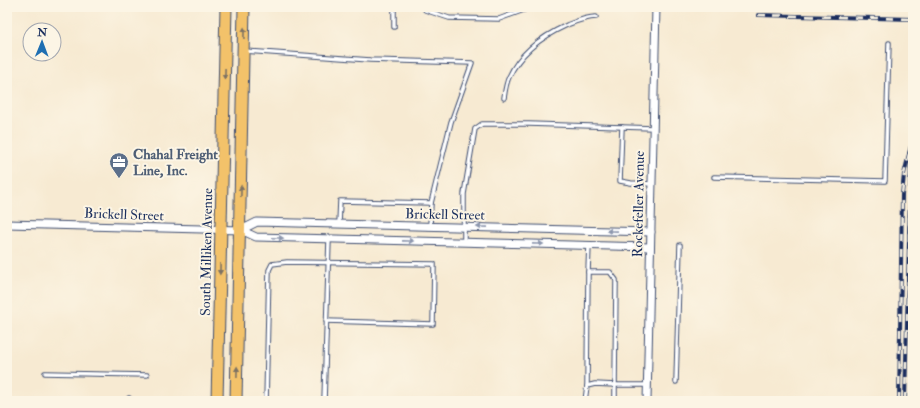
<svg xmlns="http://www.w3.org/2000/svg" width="920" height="408" viewBox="0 0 920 408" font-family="'IM FELL Double Pica',serif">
  <rect width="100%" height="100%" fill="#fcf5e5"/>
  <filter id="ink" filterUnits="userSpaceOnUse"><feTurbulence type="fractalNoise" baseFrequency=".025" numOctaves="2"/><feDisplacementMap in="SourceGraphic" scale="8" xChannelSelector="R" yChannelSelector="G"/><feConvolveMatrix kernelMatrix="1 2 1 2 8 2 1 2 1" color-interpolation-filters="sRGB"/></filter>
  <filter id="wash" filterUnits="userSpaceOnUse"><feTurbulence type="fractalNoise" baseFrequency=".012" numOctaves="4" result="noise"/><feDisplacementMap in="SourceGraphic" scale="16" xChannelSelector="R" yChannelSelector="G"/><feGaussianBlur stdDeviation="0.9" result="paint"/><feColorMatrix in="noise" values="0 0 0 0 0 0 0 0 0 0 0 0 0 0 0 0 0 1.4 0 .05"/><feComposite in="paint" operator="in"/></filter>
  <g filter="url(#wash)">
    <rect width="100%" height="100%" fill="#f7ead2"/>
  </g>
  <g filter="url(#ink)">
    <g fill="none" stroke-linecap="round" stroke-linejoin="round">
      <g stroke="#3c4b6f" stroke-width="5.5">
        <g id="service">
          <path d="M 424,7 L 425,10 L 449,18 L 499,19 L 532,7"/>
          <path d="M 394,27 L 394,7"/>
          <path d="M 245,51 L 370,60 L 472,63 L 451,122 L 431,203"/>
          <path d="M 504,98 C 505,91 506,83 509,77 C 520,52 543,36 567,25 C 577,21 586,17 596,17"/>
          <path d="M 622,127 L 620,181 L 631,183 L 652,184"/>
          <path d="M 714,177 L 885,181 L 889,43"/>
          <path d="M 339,224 L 340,201 L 431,203 L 430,226"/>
          <path d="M 464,242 L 464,194 L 475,129 L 482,124 L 529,124 L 653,128"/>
          <path d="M 45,373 L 147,375"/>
          <path d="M 676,382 L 680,245"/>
          <path d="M 587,386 L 588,272"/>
          <path d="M 129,401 L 129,398"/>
          <path d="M 186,401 L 201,401"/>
          <path d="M 266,401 L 269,270 L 272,264 L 287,262 L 434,264 L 433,324 L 326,321"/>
          <path d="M 324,401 L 329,240"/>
          <path d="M 585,401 L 587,386 L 595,384 L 615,385 L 616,280 L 610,272 L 588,272 L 589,245"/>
          <path d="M 615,401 L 615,385 L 647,385"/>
        </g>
      </g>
      <g stroke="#3c4b6f" stroke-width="9">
        <g id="minor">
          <path d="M 7,224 L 241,230 L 256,237 L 650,247"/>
          <path d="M 241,230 L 257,222 L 651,232"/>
          <path d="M 647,401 L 656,7"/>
        </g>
      </g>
      <g stroke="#3c4b6f" stroke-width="13">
        <g id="primary">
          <path d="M 217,401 L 226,7"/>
          <path d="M 236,401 L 244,7"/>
        </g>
      </g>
      <use href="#service" stroke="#fff" stroke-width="3.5"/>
      <use href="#minor" stroke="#fff" stroke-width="7"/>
      <use href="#primary" stroke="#f3c26a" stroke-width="11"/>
      <g stroke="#1b2f5e" stroke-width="4">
        <g id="rail">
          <path d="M 758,15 L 913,19"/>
          <path d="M 899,401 L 902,195 L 904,174 L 913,138"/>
          <path d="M 905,401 L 911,161"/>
          <path d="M 913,401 L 913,384"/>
        </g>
      </g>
      <use href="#rail" stroke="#fcf5e5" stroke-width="2.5" stroke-dasharray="8" stroke-linecap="butt"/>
    </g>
    <defs><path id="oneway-solid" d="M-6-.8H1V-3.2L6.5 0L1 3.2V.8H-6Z"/></defs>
    <g fill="#7c7163">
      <use href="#oneway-solid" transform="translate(244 33) rotate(-89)"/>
      <use href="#oneway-solid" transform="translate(225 74) rotate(91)"/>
      <use href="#oneway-solid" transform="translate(241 191) rotate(-89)"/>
      <use href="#oneway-solid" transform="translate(220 269) rotate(91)"/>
      <use href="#oneway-solid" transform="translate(237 372) rotate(-89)"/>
    </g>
    <g fill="#8d97ae">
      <use href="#oneway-solid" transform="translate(482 227) rotate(-179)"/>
      <use href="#oneway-solid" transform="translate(612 231) rotate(-179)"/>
      <use href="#oneway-solid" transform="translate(278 238) rotate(2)"/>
      <use href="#oneway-solid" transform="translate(408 241) rotate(1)"/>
      <use href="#oneway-solid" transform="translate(538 244) rotate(1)"/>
    </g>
  </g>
  <defs>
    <g id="office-pin" transform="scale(1)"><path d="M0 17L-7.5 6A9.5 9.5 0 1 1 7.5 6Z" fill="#5c6f8a" stroke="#fcf5e5"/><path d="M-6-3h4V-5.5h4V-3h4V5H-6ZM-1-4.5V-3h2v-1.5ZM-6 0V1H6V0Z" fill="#fff"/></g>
  </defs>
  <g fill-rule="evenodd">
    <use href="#office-pin" x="119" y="162"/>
  </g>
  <g text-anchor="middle" stroke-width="4" stroke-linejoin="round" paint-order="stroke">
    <g font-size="14" font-weight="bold" fill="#4e5e75" stroke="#fcf5e5" text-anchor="start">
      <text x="133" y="159">Chahal Freight<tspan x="133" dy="16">Line, Inc.</tspan></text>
    </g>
    <g font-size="14" fill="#1b2f5e" stroke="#fcf5e5">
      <text transform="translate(638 204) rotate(-89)" y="5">Rockefeller Avenue</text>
      <text transform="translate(124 214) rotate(2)" y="5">Brickell Street</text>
      <text transform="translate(445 214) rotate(1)" y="5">Brickell Street</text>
      <text transform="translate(206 252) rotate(-89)" y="5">South Milliken Avenue</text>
    </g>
  </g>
  <rect width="920" height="408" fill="none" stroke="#fcf5e5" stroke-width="24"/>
  <g transform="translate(42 42) rotate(1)"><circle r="19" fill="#fcf5e5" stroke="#a2a6af"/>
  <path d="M0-3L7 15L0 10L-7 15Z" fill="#1f6fb2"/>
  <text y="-6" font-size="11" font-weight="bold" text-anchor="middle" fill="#1b2f5e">N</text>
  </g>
</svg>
